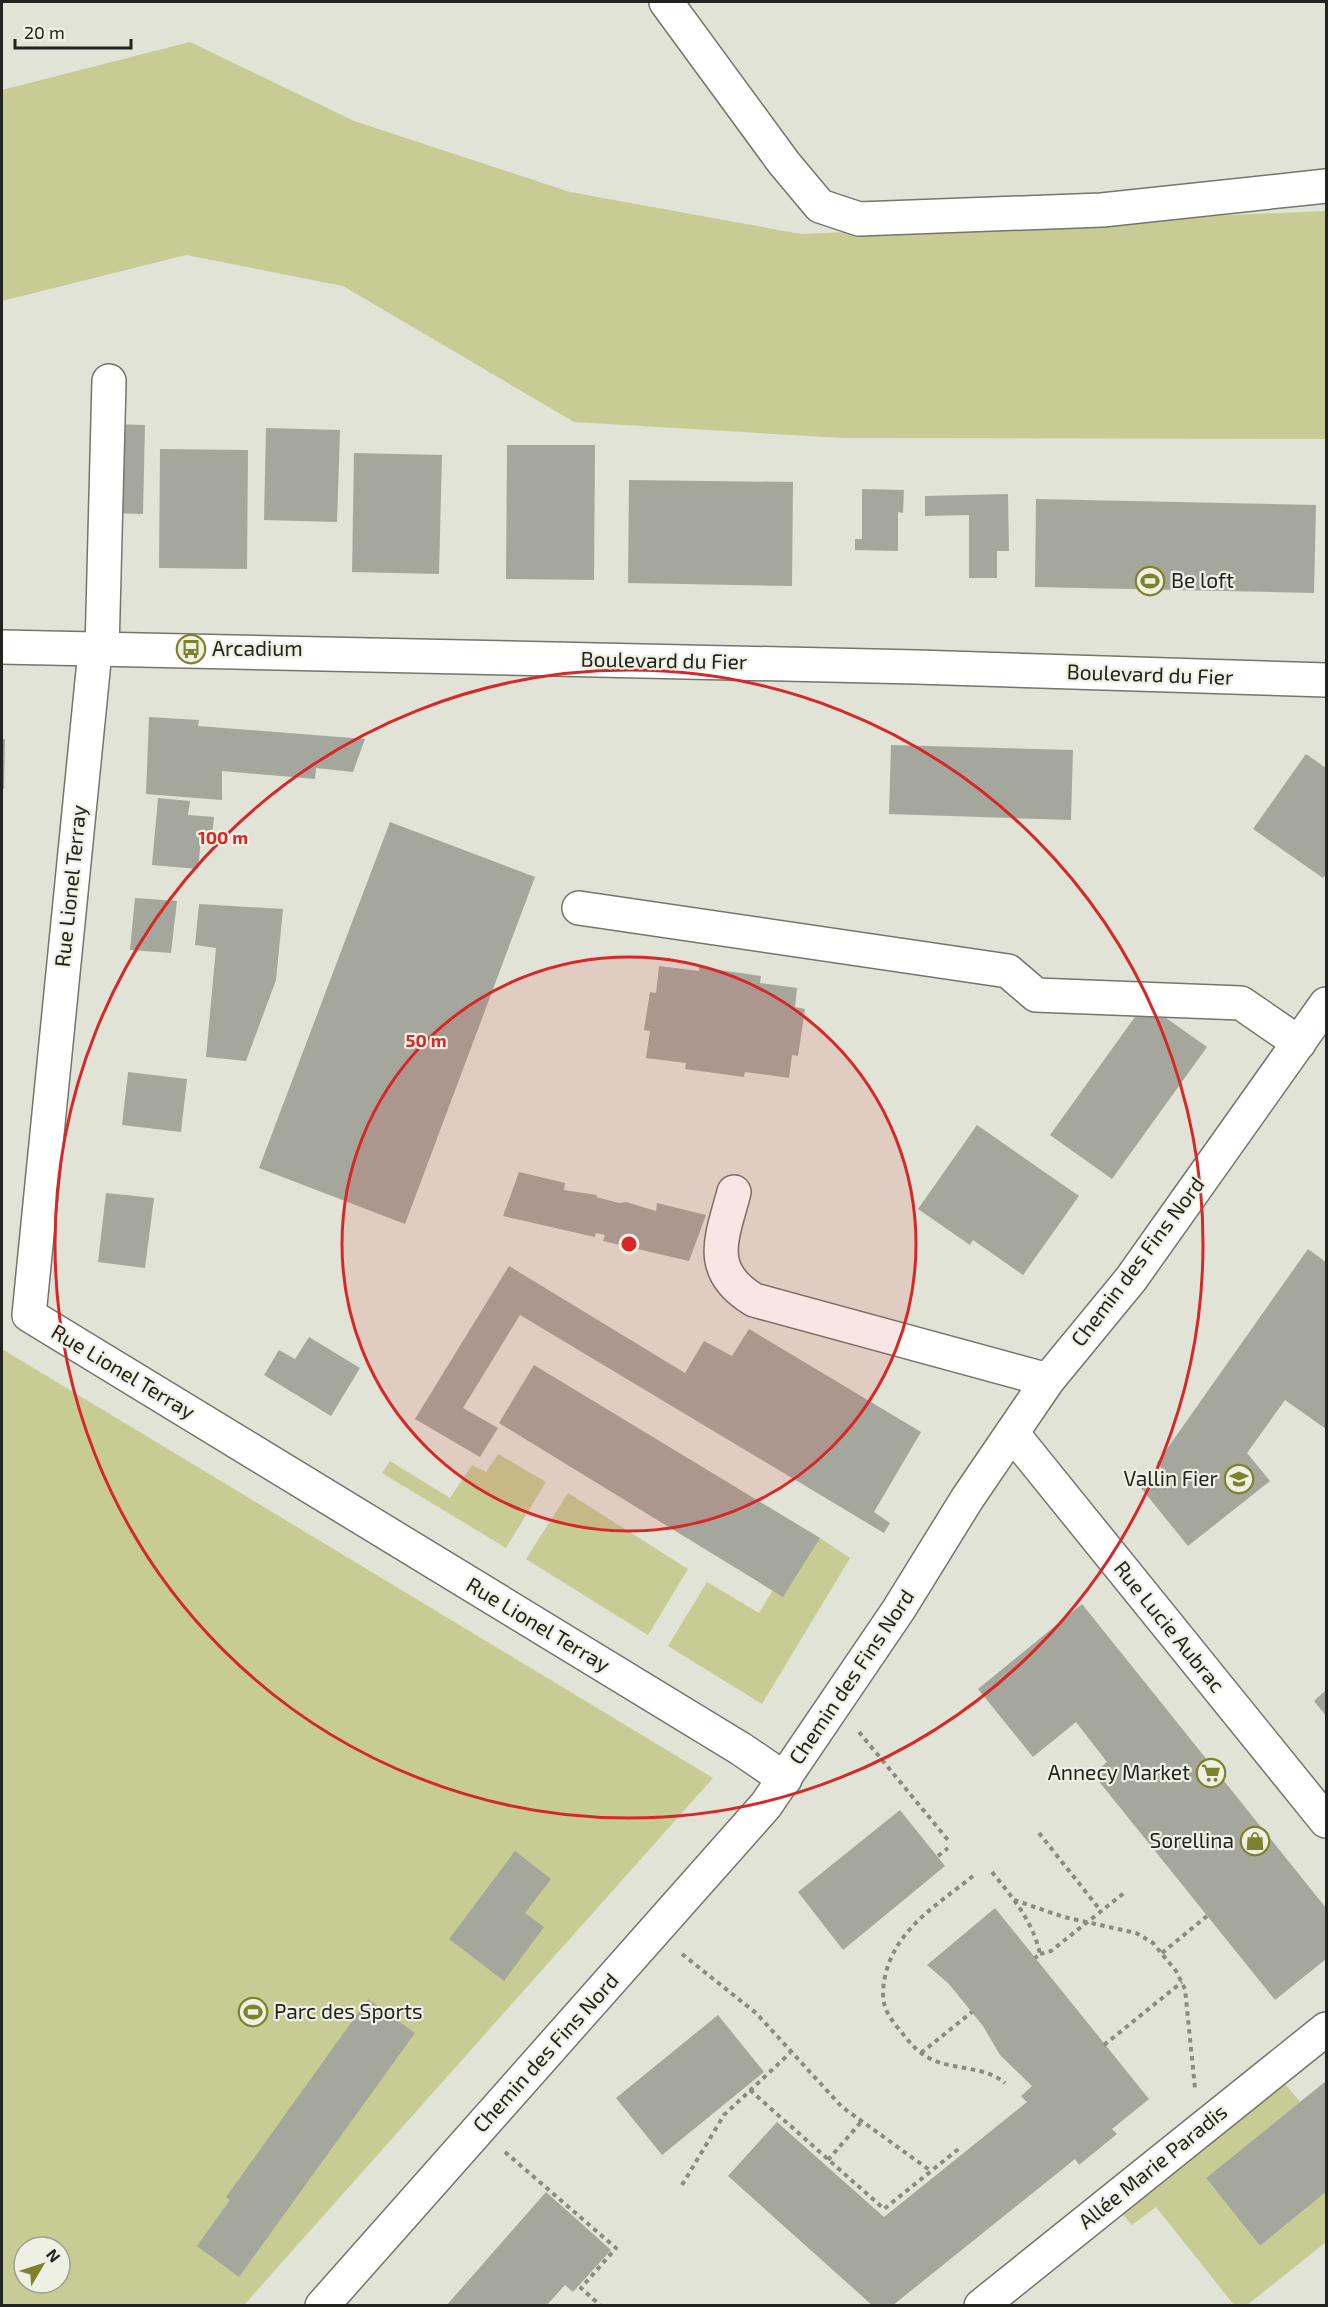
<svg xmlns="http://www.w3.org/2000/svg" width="1328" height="2307" viewBox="0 0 1328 2307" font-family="'Exo 2',sans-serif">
  <rect width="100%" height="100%" fill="#e2e3d7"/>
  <g fill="#c7cb94" fill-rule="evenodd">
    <path d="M 190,42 L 354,121 L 570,192 L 801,234 L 1326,211 L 1326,439 L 843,438 L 574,422 L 343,286 L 186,255 L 2,301 L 2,90 Z"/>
    <path d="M 2,1349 L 713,1778 L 244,2305 L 2,2305 ZM 24,2247 L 60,2247 L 60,2283 L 24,2283 Z"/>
    <path d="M 498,1454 L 546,1482 L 506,1548 L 382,1473 L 390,1461 L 450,1498 L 472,1465 L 486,1472 Z"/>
    <path d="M 568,1493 L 688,1569 L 648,1635 L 526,1559 Z"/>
    <path d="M 820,1538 L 850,1558 L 762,1704 L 668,1646 L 707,1582 L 759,1613 L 773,1590 Z"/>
    <path d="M 1281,2079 L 1300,2102 L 1206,2178 L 1260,2246 L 1326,2192 L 1326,2242 L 1247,2305 L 1234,2305 L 1156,2207 L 1132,2225 L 1116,2207 Z"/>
  </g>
  <g fill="#a6a79c">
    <path d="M 110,424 L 145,425 L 143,514 L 107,513 Z"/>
    <path d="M 266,428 L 340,430 L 337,522 L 264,520 Z"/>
    <path d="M 507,445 L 595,445 L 594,580 L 506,579 Z"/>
    <path d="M 160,449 L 248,450 L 247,569 L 159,568 Z"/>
    <path d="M 354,453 L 442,455 L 439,574 L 352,572 Z"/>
    <path d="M 629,480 L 793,482 L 792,586 L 628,583 Z"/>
    <path d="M 862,489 L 904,490 L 903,513 L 898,512 L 898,551 L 855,550 L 855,539 L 862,539 Z"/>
    <path d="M 1008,494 L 1009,551 L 997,551 L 997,578 L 969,578 L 969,515 L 925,516 L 925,496 Z"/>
    <path d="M 1036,499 L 1316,505 L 1314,593 L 1035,587 Z"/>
    <path d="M 149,717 L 199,720 L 198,726 L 365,739 L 353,772 L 316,768 L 315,779 L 222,771 L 222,800 L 146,794 Z"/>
    <path d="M 2,739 L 5,739 L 4,789 L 2,789 Z"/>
    <path d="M 891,745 L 1073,750 L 1071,820 L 889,814 Z"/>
    <path d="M 1306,754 L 1326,768 L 1326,874 L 1323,878 L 1253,829 Z"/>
    <path d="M 158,798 L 190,801 L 188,815 L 214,817 L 212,840 L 201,839 L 198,869 L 152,865 Z"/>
    <path d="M 390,822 L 535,877 L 405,1224 L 259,1168 Z"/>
    <path d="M 135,898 L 177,901 L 171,953 L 130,950 Z"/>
    <path d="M 199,904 L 283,909 L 276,980 L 246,1061 L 206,1057 L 216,948 L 195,945 Z"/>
    <path d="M 659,966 L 699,971 L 699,967 L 761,976 L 760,983 L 797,988 L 795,1007 L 805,1009 L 798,1056 L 792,1055 L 789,1078 L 745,1072 L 744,1077 L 685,1069 L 686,1063 L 646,1058 L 650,1031 L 644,1030 L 650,992 L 656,993 Z"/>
    <path d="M 1145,1003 L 1207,1047 L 1112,1179 L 1050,1135 Z"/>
    <path d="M 128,1072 L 187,1079 L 181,1132 L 122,1125 Z"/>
    <path d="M 977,1125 L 1079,1196 L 1023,1275 L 973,1240 L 970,1245 L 918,1209 Z"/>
    <path d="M 519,1172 L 565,1183 L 564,1190 L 597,1195 L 596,1197 L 619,1203 L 626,1202 L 656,1211 L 657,1203 L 706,1215 L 689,1261 L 603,1241 L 605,1235 L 596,1233 L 595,1237 L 503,1216 Z"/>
    <path d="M 106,1193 L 154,1198 L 145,1268 L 98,1262 Z"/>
    <path d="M 1308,1249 L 1326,1262 L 1326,1429 L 1285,1400 L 1247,1453 L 1270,1481 L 1188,1546 L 1141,1488 L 1163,1470 L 1157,1463 Z"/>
    <path d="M 509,1266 L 685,1373 L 704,1341 L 732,1356 L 749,1329 L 921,1432 L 874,1512 L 890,1523 L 884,1533 L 520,1315 L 463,1408 L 498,1428 L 480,1457 L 415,1419 Z"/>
    <path d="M 309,1337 L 360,1368 L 331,1416 L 264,1375 L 279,1350 L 295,1359 Z"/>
    <path d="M 534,1365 L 820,1538 L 783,1597 L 499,1423 Z"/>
    <path d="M 1082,1604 L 1326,1908 L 1326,1959 L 1275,2000 L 1093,1774 L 1107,1762 L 1076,1722 L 1033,1757 L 978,1689 Z"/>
    <path d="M 1326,1690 L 1326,1716 L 1314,1701 Z"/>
    <path d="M 900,1810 L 945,1866 L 843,1950 L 798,1892 Z"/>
    <path d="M 515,1851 L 551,1879 L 525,1913 L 544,1927 L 504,1981 L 449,1939 Z"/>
    <path d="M 995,1908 L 1149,2099 L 1112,2129 L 1117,2134 L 1079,2165 L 1075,2159 L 892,2306 L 873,2306 L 728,2176 L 777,2122 L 884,2217 L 1027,2102 L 1021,2096 L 1032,2086 L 1000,2055 L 983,2026 L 949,1984 L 927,1965 Z"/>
    <path d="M 368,1999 L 415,2033 L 239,2277 L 197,2246 L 230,2200 L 226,2197 Z"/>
    <path d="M 718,2015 L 764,2072 L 662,2155 L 616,2098 Z"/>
    <path d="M 1326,2081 L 1326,2192 L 1260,2246 L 1206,2178 Z"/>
    <path d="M 546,2192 L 611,2250 L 573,2292 L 565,2285 L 546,2306 L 446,2306 Z"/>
  </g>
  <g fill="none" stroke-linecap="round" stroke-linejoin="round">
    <g stroke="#74756b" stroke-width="36">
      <g id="minor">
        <path d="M 666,2 L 784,163 L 820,206 L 859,219 L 1102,210 L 1326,186"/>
        <path d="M 95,651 L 29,1315 L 741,1749 L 785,1779"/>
        <path d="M 102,651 L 109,381"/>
        <path d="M 579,908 L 1008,971 L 1036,995 L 1241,1003 L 1299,1043"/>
        <path d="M 734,1192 C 722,1238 705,1270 754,1300 L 1048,1380"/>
        <path d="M 1012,1433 L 1326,1821"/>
        <path d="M 322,2306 L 766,1805 L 899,1609 L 967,1499 L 1048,1380 L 1131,1279 L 1326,1004"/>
        <path d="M 981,2306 L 1326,2029"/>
      </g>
    </g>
    <g stroke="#74756b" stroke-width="36">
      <path id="major" d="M 2,647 L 917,667 L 1326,680"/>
    </g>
    <g stroke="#8a8b83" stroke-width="4" stroke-dasharray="4.5 4.5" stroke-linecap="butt">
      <path d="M 859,1732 L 948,1840"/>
      <path d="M 1039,1833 L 1101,1911"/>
      <path d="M 938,1856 L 948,1848"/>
      <path d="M 992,1872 C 1012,1897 1033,1921 1040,1954 L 1035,1958"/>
      <path d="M 973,1876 C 936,1906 892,1931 884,1982 C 881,2002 885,2012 898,2028 C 908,2040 916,2052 931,2059 C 953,2070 985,2066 1005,2083"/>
      <path d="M 1014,1900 L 1064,1917 L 1136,1933 L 1153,1943 L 1176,1971 L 1185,1989 L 1195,2088"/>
      <path d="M 1162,1953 L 1207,1916"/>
      <path d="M 682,1954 L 756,2013 L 842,2107 L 931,2171"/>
      <path d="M 1040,1954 L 1051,1951 L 1124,1893"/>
      <path d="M 1104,2045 L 1182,1982"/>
      <path d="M 921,2053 L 972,2012"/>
      <path d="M 750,2090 L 884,2209 L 961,2147"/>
      <path d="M 505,2152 L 616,2248 L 581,2288 L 601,2306"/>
      <path d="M 828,2160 L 861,2122"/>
      <path d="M 682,2185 L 724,2115 L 790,2053"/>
    </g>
    <use href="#minor" stroke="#fff" stroke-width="33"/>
    <use href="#major" stroke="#fff" stroke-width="33"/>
  </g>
  <circle cx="629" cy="1244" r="287" fill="#d62828" fill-opacity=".12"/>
  <g fill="none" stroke="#d62828" stroke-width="3">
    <circle cx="629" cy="1244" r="287"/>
    <circle cx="629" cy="1244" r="574"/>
  </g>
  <defs>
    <g id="stadium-ring" transform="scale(1.5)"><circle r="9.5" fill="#eff0e4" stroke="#7e822c" stroke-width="1.5"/><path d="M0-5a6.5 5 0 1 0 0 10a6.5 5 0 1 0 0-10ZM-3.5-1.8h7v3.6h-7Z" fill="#7e822c"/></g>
    <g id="bus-ring" transform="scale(1.5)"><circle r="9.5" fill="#eff0e4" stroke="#7e822c" stroke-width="1.5"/><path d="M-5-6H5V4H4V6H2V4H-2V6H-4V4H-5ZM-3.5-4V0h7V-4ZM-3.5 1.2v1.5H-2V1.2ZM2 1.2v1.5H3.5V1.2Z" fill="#7e822c"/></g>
    <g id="school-ring" transform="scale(1.5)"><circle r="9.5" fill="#eff0e4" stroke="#7e822c" stroke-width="1.5"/><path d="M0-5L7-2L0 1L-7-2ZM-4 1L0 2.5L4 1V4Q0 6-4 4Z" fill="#7e822c"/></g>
    <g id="supermarket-ring" transform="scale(1.5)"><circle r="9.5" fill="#eff0e4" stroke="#7e822c" stroke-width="1.5"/><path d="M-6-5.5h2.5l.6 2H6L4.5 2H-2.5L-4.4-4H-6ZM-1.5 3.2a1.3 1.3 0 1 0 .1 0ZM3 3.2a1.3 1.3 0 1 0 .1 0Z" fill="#7e822c"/></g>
    <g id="shop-ring" transform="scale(1.5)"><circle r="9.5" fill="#eff0e4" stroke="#7e822c" stroke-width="1.5"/><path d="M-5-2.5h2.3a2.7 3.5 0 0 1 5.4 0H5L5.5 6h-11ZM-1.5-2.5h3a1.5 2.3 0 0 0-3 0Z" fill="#7e822c"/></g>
  </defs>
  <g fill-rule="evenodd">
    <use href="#stadium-ring" x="1150" y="581"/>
    <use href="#bus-ring" x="191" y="649"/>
    <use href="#school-ring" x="1239" y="1479"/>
    <use href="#supermarket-ring" x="1211" y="1773"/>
    <use href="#shop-ring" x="1255" y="1841"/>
    <use href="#stadium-ring" x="253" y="2012"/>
  </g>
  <g text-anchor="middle" stroke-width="4.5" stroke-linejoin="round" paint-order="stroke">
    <g font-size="21" fill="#22221e" stroke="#eff0e4" text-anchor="start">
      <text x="1171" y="588">Be loft</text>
      <text x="212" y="656">Arcadium</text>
      <text x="1218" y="1486" text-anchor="end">Vallin Fier</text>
      <text x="1190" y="1780" text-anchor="end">Annecy Market</text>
      <text x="1234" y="1848" text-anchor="end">Sorellina</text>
      <text x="274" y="2019">Parc des Sports</text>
    </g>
    <g font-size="21" fill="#22221e" stroke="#eff0e4">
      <text transform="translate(664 661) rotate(1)" y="7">Boulevard du Fier</text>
      <text transform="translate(1150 675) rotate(2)" y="7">Boulevard du Fier</text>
      <text transform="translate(71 886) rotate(-84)" y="7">Rue Lionel Terray</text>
      <text transform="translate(1138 1262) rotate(-53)" y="7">Chemin des Fins Nord</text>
      <text transform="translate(123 1372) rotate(31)" y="7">Rue Lionel Terray</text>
      <text transform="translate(538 1625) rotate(31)" y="7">Rue Lionel Terray</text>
      <text transform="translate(1169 1627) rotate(51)" y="7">Rue Lucie Aubrac</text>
      <text transform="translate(852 1677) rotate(-56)" y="7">Chemin des Fins Nord</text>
      <text transform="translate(546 2053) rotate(-48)" y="7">Chemin des Fins Nord</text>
      <text transform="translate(1153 2167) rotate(-39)" y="7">Allée Marie Paradis</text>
    </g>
  </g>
  <circle cx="629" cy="1244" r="9" fill="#d62828" stroke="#eff0e4" stroke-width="3"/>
  <g font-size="18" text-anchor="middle" font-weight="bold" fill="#d62828" stroke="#eff0e4" stroke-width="4.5" stroke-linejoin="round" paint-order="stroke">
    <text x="223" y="844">100 m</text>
    <text x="426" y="1047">50 m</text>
  </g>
  <rect width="1328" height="2307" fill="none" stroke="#22221e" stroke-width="6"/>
  <g transform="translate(42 2265) rotate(51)"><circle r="28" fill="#eff0e4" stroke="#9d9e95" stroke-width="1.5"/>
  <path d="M0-4.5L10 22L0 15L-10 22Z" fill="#7e822c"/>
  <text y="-9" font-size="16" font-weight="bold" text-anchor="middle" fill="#22221e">N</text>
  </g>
  <path d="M15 39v9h116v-9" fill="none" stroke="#22221e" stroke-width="3"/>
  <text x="24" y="39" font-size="18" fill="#22221e" stroke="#eff0e4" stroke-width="4.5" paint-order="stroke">20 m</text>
</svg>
